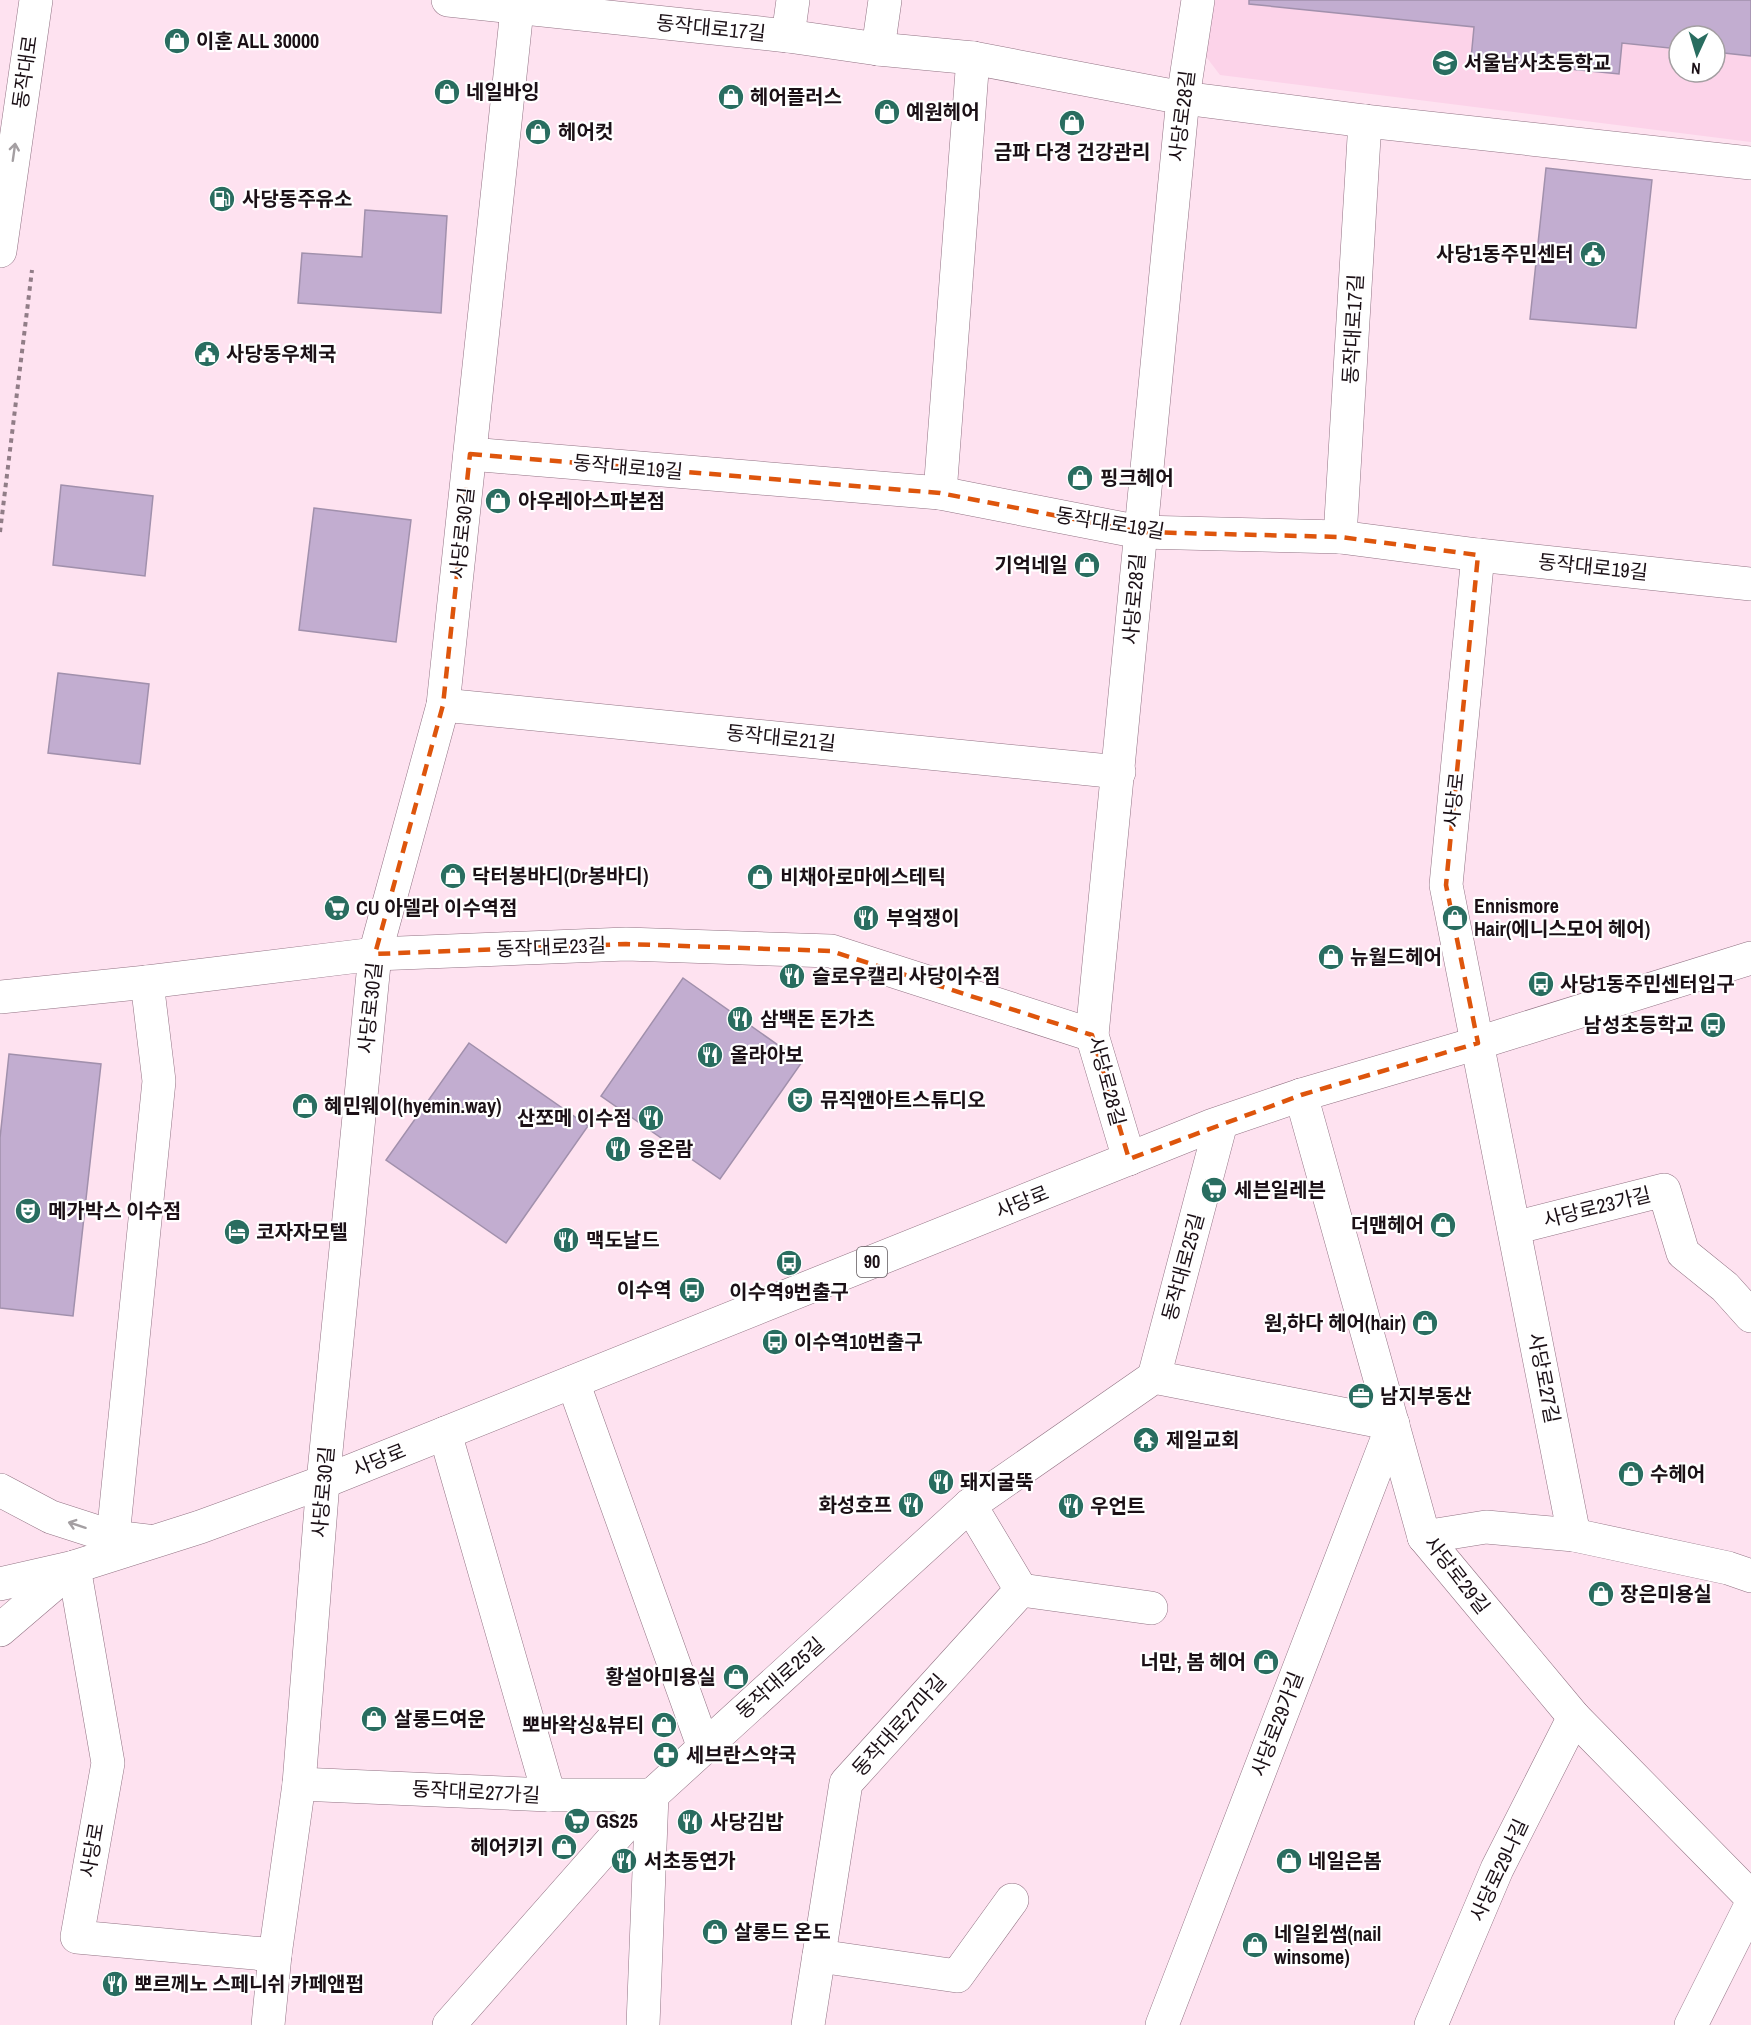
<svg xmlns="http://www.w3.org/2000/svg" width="1751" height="2025" viewBox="0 0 1751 2025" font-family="'Archivo Narrow','Noto Sans KR',sans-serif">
  <rect width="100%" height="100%" fill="#fee2f0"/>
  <path fill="#fcd3e9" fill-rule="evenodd" d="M 1211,0 L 1751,0 L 1751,142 L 1220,75 L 1204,54 ZM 1679,36 L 1715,36 L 1715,72 L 1679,72 Z"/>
  <g fill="#c2add0" stroke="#a190ac" stroke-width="1.5">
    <path d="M 1249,0 L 1751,0 L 1751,56 L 1715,52 L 1715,36 L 1679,36 L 1679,49 L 1622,43 L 1619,74 L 1471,59 L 1474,27 L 1249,4 Z"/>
    <path d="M 1546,168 L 1652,180 L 1636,328 L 1530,319 Z"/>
    <path d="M 365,210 L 447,216 L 441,313 L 298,303 L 302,253 L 362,257 Z"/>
    <path d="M 61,485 L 153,496 L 145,576 L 53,565 Z"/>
    <path d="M 314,508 L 411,520 L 396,642 L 299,630 Z"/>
    <path d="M 58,673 L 149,684 L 140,764 L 48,753 Z"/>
    <path d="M 683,978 L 802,1062 L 720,1179 L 601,1096 Z"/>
    <path d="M 469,1043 L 588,1126 L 506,1243 L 386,1160 Z"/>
    <path d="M 9,1054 L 101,1064 L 73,1316 L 0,1308 L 0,1138 Z"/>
  </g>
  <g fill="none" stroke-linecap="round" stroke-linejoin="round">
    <g stroke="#927384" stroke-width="34">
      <g id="minor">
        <path d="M 448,0 L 788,36 L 878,49 L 973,58 L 1183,98 L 1365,121 L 1751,163"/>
        <path d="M 788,36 L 793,0"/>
        <path d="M 878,49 L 885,0"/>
        <path d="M 470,454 L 940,493 L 1140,532 L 1340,537 L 1478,555 L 1751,584"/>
        <path d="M 940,493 L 973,58"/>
        <path d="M 1340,537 L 1365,121"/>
        <path d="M 1478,555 L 1446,885 L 1574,1535"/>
        <path d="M 443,705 L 1119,772"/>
        <path d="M 0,997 L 147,982 L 375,954 L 626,944 L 831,951 L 1092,1035"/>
        <path d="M 1301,1095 L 1424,1537 L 1574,1717 L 1751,1897"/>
        <path d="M 1129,1159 L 1092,1035 L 1183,98 L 1198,0"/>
        <path d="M 1514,1228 L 1664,1190 L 1683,1253 L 1725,1287 L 1751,1316"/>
        <path d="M 1154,1377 L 1221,1123"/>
        <path d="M 573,1382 L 704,1748"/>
        <path d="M 445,1433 L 549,1795"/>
        <path d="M 113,1537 L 159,1081 L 147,982"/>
        <path d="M 1424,1537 L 1486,1527 L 1574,1535 L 1728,1568 L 1751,1576"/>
        <path d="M 74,1567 L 108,1763 L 77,1937 L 275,1955"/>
        <path d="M 1021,1590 L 1151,1608"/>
        <path d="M 299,1784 L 549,1795 L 652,1795 L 643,2025"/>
        <path d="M 819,1956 L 957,1976 L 1012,1900"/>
        <path d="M 268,2025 L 275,1955 L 299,1784 L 323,1482 L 375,954 L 443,705 L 518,0"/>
        <path d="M 449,2025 L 652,1795 L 970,1505 L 1154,1377 L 1393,1424 L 1162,2025"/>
        <path d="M 808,2025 L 846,1783 L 1021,1590 L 970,1505"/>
        <path d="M 1431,2025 L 1497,1869 L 1574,1717"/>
        <path d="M 1691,2025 L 1751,1905"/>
      </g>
    </g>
    <g stroke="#927384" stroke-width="34">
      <g id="major">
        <path d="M 0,251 L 36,0"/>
        <path d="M 0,1490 L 51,1517 L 113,1537 L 147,1541"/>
        <path d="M 0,1584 L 74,1567 L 200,1527 L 323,1482 L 1213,1125 L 1301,1095 L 1478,1043 L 1751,958"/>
        <path d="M 0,1630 L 69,1571"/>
      </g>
    </g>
    <path stroke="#917d87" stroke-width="4" stroke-dasharray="4.5 4.5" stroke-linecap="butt" d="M 0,532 L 32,270"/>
    <use href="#minor" stroke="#fff" stroke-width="33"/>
    <use href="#major" stroke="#fff" stroke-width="33"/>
  </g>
  <defs><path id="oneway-shaft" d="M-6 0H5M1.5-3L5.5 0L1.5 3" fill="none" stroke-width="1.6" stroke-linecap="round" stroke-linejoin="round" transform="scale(1.5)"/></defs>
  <g stroke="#a49fa2">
    <use href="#oneway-shaft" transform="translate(14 152) rotate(-82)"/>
    <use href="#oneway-shaft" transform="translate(77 1525) rotate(-162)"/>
  </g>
  <path fill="none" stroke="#de550c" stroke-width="4.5" stroke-dasharray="12 8" stroke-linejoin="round" d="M 470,454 L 940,493 L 1140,532 L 1340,537 L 1478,555 L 1446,885 L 1478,1043 L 1301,1095 L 1129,1159 L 1092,1035 L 831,951 L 626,944 L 375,954 L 443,705 Z"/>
  <defs>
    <g id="shop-disc" transform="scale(1.35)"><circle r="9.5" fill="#296d60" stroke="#fff"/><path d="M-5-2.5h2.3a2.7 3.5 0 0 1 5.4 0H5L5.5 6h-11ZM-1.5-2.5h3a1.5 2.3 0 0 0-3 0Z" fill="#fff"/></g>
    <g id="school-disc" transform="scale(1.35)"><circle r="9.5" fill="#296d60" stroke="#fff"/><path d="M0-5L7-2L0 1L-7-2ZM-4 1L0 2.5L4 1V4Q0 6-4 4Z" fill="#fff"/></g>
    <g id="fuel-disc" transform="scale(1.35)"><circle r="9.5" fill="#296d60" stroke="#fff"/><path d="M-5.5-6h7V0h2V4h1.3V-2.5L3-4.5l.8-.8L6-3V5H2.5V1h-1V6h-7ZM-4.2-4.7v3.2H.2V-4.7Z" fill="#fff"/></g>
    <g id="civic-disc" transform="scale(1.35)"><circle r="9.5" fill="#296d60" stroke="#fff"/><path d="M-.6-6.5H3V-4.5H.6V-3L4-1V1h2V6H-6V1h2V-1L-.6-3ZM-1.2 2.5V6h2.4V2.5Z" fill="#fff"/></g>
    <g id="supermarket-disc" transform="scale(1.35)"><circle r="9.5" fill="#296d60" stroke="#fff"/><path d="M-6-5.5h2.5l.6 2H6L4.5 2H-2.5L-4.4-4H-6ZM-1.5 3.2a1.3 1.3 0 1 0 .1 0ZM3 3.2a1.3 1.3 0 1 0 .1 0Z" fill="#fff"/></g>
    <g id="restaurant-disc" transform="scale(1.35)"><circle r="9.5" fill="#296d60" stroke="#fff"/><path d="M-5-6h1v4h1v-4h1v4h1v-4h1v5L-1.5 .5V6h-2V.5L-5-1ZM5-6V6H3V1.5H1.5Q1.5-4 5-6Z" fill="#fff"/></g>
    <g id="bus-disc" transform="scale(1.35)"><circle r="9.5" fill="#296d60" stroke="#fff"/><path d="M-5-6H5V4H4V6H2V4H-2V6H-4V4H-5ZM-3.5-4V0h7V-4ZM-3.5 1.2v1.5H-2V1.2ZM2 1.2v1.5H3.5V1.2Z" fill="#fff"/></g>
    <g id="theatre-disc" transform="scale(1.35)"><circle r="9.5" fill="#296d60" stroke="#fff"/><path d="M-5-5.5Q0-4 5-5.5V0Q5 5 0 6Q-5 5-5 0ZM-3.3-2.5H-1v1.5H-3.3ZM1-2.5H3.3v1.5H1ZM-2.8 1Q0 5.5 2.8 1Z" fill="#fff"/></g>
    <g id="hotel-disc" transform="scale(1.35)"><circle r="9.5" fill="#296d60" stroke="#fff"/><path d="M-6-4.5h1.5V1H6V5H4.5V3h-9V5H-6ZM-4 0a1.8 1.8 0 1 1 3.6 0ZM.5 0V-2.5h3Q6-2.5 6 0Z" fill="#fff"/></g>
    <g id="office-disc" transform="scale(1.35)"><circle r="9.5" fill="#296d60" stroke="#fff"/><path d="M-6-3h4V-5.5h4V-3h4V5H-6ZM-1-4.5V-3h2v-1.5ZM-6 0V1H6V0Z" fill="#fff"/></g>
    <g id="temple-disc" transform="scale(1.35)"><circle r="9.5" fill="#296d60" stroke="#fff"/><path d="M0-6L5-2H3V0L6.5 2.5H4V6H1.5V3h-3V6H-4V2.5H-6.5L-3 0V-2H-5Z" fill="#fff"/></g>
    <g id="pharmacy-disc" transform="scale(1.35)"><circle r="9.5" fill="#296d60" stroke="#fff"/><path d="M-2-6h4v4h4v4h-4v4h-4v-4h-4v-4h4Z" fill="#fff"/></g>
  </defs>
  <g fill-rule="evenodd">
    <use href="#shop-disc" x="177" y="41"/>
    <use href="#school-disc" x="1445" y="63"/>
    <use href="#shop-disc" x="447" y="92"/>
    <use href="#shop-disc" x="731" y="97"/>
    <use href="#shop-disc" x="887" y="112"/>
    <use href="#shop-disc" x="1072" y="123"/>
    <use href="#shop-disc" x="538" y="132"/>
    <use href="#fuel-disc" x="222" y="199"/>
    <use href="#civic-disc" x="1593" y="254"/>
    <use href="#civic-disc" x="207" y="354"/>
    <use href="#shop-disc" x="1080" y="478"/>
    <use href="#shop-disc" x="498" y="501"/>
    <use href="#shop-disc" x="1087" y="565"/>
    <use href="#shop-disc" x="453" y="876"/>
    <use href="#shop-disc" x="760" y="877"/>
    <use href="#supermarket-disc" x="337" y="908"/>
    <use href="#restaurant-disc" x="866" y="918"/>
    <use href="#shop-disc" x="1455" y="918"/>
    <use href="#shop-disc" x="1331" y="957"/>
    <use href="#restaurant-disc" x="792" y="976"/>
    <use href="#bus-disc" x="1541" y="984"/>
    <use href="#restaurant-disc" x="740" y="1019"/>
    <use href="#bus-disc" x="1713" y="1025"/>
    <use href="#restaurant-disc" x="710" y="1055"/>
    <use href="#theatre-disc" x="800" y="1100"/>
    <use href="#shop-disc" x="305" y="1106"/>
    <use href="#restaurant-disc" x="651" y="1118"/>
    <use href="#restaurant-disc" x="618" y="1149"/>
    <use href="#supermarket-disc" x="1214" y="1190"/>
    <use href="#theatre-disc" x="28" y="1211"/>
    <use href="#shop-disc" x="1443" y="1225"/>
    <use href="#hotel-disc" x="237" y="1232"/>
    <use href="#restaurant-disc" x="566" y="1240"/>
    <use href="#bus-disc" x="789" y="1263"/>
    <use href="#bus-disc" x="692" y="1290"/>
    <use href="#shop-disc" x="1425" y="1323"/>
    <use href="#bus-disc" x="775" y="1342"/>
    <use href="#office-disc" x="1361" y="1396"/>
    <use href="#temple-disc" x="1146" y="1440"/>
    <use href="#shop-disc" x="1631" y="1474"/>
    <use href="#restaurant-disc" x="941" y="1482"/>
    <use href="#restaurant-disc" x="911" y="1505"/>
    <use href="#restaurant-disc" x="1071" y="1506"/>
    <use href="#shop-disc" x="1601" y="1594"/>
    <use href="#shop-disc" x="1266" y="1662"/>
    <use href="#shop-disc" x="736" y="1677"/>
    <use href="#shop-disc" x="374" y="1719"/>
    <use href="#shop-disc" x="664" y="1725"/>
    <use href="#pharmacy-disc" x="666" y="1755"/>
    <use href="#supermarket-disc" x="577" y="1821"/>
    <use href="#restaurant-disc" x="690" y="1822"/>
    <use href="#shop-disc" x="564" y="1847"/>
    <use href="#restaurant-disc" x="624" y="1861"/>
    <use href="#shop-disc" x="1289" y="1861"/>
    <use href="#shop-disc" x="715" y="1932"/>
    <use href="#shop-disc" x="1255" y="1945"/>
    <use href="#restaurant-disc" x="115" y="1984"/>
  </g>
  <g text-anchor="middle" stroke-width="4.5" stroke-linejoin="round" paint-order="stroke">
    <rect fill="#fff" stroke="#5f585c" stroke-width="1.5" x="857" y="1247" width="30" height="30" rx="4.5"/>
    <g font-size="18" font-weight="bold" fill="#1b1016">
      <text x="872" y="1268">90</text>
    </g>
    <g font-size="20" fill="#1b1016" stroke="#fff">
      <text transform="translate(711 28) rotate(6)" y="7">동작대로17길</text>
      <text transform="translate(25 72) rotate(-82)" y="7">동작대로</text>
      <text transform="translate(1182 116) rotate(-83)" y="7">사당로28길</text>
      <text transform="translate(1353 329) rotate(-87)" y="7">동작대로17길</text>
      <text transform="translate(628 467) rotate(5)" y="7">동작대로19길</text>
      <text transform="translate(1110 523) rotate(9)" y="7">동작대로19길</text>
      <text transform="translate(462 533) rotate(-84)" y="7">사당로30길</text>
      <text transform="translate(1593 567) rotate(6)" y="7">동작대로19길</text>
      <text transform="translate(1134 599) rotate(-85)" y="7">사당로28길</text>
      <text transform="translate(781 738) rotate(6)" y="7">동작대로21길</text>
      <text transform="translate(1454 800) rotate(-84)" y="7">사당로</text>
      <text transform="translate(551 947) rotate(-2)" y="7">동작대로23길</text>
      <text transform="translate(370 1008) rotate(-84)" y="7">사당로30길</text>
      <text transform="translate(1107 1081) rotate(75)" y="7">사당로28길</text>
      <text transform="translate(1022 1202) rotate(-22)" y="7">사당로</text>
      <text transform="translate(1597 1207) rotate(-14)" y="7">사당로23가길</text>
      <text transform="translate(1183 1267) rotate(-75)" y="7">동작대로25길</text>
      <text transform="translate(1544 1378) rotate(79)" y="7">사당로27길</text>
      <text transform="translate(379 1460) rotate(-22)" y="7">사당로</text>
      <text transform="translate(323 1492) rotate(-85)" y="7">사당로30길</text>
      <text transform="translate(1457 1575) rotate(52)" y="7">사당로29길</text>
      <text transform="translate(780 1678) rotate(-42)" y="7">동작대로25길</text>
      <text transform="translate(1277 1724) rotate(-69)" y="7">사당로29가길</text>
      <text transform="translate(899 1725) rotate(-48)" y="7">동작대로27마길</text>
      <text transform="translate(476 1792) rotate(3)" y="7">동작대로27가길</text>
      <text transform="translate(92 1850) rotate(-80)" y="7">사당로</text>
      <text transform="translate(1499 1870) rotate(-65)" y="7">사당로29나길</text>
    </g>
    <g font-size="20" font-weight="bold" fill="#1b1016" stroke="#fff" text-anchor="start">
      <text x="196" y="48">이훈 ALL 30000</text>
      <text x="1464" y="70">서울남사초등학교</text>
      <text x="466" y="99">네일바잉</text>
      <text x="750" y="104">헤어플러스</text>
      <text x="906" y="119">예원헤어</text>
      <text x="558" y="139">헤어컷</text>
      <text x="1072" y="159" text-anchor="middle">금파 다경 건강관리</text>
      <text x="242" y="206">사당동주유소</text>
      <text x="1574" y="261" text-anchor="end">사당1동주민센터</text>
      <text x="226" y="361">사당동우체국</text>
      <text x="1100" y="485">핑크헤어</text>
      <text x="518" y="508">아우레아스파본점</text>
      <text x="1068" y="572" text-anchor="end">기억네일</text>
      <text x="472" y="883">닥터봉바디(Dr봉바디)</text>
      <text x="780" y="884">비채아로마에스테틱</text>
      <text x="1474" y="913">Ennismore<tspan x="1474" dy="23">Hair(에니스모어 헤어)</tspan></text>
      <text x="356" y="915">CU 아델라 이수역점</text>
      <text x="886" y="925">부엌쟁이</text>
      <text x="1350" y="964">뉴월드헤어</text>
      <text x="812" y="983">슬로우캘리 사당이수점</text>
      <text x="1560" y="991">사당1동주민센터입구</text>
      <text x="760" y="1026">삼백돈 돈가츠</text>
      <text x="1694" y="1032" text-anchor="end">남성초등학교</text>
      <text x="730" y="1062">올라아보</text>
      <text x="820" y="1107">뮤직앤아트스튜디오</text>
      <text x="324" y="1113">혜민웨이(hyemin.way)</text>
      <text x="632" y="1125" text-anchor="end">산쪼메 이수점</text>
      <text x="638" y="1156">응온람</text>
      <text x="1234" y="1197">세븐일레븐</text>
      <text x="48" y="1218">메가박스 이수점</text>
      <text x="1424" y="1232" text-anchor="end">더맨헤어</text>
      <text x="256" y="1239">코자자모텔</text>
      <text x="586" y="1247">맥도날드</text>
      <text x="672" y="1297" text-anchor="end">이수역</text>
      <text x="789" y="1299" text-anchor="middle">이수역9번출구</text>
      <text x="1406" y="1330" text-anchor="end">원,하다 헤어(hair)</text>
      <text x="794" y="1349">이수역10번출구</text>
      <text x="1380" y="1403">남지부동산</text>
      <text x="1166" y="1447">제일교회</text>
      <text x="1650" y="1481">수헤어</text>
      <text x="960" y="1489">돼지굴뚝</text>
      <text x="892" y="1512" text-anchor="end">화성호프</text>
      <text x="1090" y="1513">우언트</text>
      <text x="1620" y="1601">장은미용실</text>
      <text x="1246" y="1669" text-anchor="end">너만, 봄 헤어</text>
      <text x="716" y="1684" text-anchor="end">황설아미용실</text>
      <text x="394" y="1726">살롱드여운</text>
      <text x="644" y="1732" text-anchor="end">뽀바왁싱&amp;뷰티</text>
      <text x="686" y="1762">세브란스약국</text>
      <text x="596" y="1828">GS25</text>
      <text x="710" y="1829">사당김밥</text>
      <text x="544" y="1854" text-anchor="end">헤어키키</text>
      <text x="644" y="1868">서초동연가</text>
      <text x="1308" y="1868">네일은봄</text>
      <text x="734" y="1939">살롱드 온도</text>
      <text x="1274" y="1941">네일윈썸(nail<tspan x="1274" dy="23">winsome)</tspan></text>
      <text x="134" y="1991">뽀르께노 스페니쉬 카페앤펍</text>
    </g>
  </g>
  <g transform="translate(1697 54) rotate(184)"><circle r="28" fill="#ffffff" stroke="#a49fa2" stroke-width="1.5"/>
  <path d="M0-4.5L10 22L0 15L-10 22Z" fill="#296d60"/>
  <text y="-9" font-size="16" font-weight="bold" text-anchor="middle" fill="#1b1016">N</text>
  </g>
</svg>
